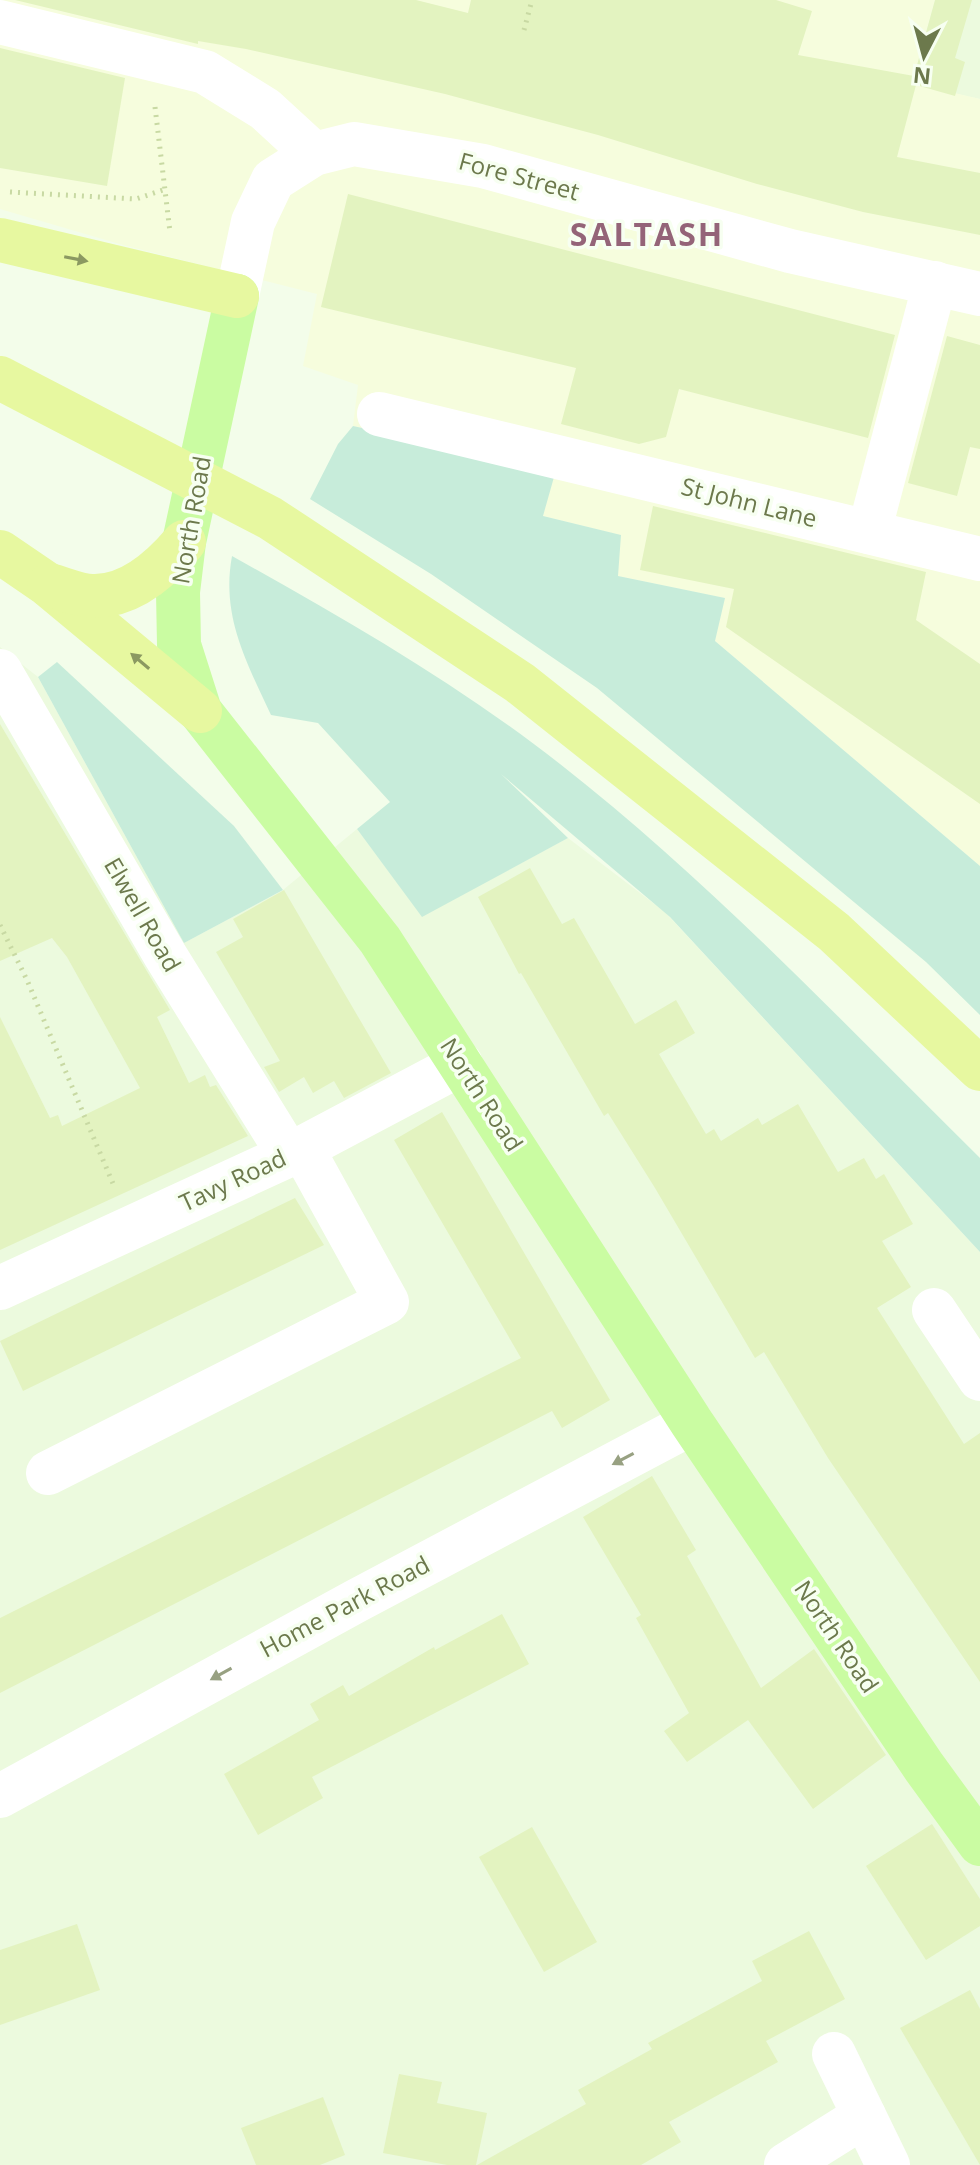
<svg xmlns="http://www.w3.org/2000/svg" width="980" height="2165" viewBox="0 0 980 2165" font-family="'Open Sans',sans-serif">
  <rect width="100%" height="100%" fill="#f3fdea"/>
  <g fill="#ecfade">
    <path d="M 935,0 L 980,0 L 980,99 L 912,84 Z"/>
    <path d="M 0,647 L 38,677 L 184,943 L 283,890 L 357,829 L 422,916 L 568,838 L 665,912 L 980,1252 L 980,2165 L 0,2165 Z"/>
  </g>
  <path fill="#f6fddd" d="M 0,0 L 935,0 L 912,83 L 980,99 L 980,866 L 715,641 L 724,598 L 618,576 L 620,535 L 543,516 L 555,470 L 353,426 L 358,385 L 303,366 L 317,294 L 123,245 L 0,209 Z"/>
  <g fill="#c7ecda">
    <path d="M 353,426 L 556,470 L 543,516 L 621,535 L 618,576 L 725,598 L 715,641 L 980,866 L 980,1015 L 926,962 L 597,688 L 431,574 L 310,499 L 338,444 Z"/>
    <path d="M 232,556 C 345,619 458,684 560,764 C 711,882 843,1023 980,1158 L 980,1252 L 670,917 L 501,774 L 568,838 L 422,917 L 357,829 L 390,802 L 318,723 L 271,715 C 246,661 221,616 232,556 Z"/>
    <path d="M 57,662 L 234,826 L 283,890 L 184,943 L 38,677 Z"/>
  </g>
  <g fill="#e3f3c0">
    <path d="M 15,0 L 416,0 L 468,13 L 471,0 L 776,0 L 812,11 L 798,55 L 914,76 L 935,0 L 972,0 L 955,58 L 965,62 L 955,96 L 916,85 L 897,157 L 980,173 L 980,235 L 863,212 L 757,184 L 598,135 L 445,94 L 246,49 L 198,41 L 198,44 Z"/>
    <path d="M 0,48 L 125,78 L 107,186 L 0,168 Z"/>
    <path d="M 348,194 L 895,335 L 868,438 L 679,389 L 666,437 L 639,444 L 561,424 L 576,368 L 321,307 Z"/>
    <path d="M 947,336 L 980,345 L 980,449 L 970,447 L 957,496 L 908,483 Z"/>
    <path d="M 653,506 L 926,572 L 916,620 L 980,664 L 980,804 L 726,627 L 734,589 L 640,570 Z"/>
    <path d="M 0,724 L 170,1010 L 157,1017 L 189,1083 L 205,1075 L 210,1087 L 216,1085 L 248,1136 L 0,1250 L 0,1017 L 50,1118 L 58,1115 L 62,1126 L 140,1088 L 67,957 L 52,938 L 0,961 Z"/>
    <path d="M 530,868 L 562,924 L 574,918 L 635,1024 L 676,1000 L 695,1033 L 659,1054 L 706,1134 L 714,1129 L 721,1141 L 758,1118 L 762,1125 L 798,1104 L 838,1172 L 864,1158 L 876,1179 L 884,1174 L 913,1224 L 882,1241 L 911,1287 L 877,1308 L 964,1444 L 980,1433 L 980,1682 L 828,1458 L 764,1352 L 755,1358 L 655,1188 L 608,1113 L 604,1116 L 521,973 L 519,974 L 478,897 Z"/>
    <path d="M 284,890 L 391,1073 L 344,1098 L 334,1081 L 313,1093 L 304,1077 L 279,1092 L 264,1067 L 280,1061 L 216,952 L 243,937 L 233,919 Z"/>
    <path d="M 442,1112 L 610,1400 L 562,1428 L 552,1411 L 0,1693 L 0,1618 L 521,1358 L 394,1140 Z"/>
    <path d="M 295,1198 L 324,1245 L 23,1391 L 0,1341 Z"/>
    <path d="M 652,1476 L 696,1550 L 687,1556 L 761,1688 L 814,1649 L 886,1755 L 813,1809 L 748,1720 L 687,1762 L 664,1731 L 689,1713 L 636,1618 L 641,1615 L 583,1517 Z"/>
    <path d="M 502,1614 L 529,1664 L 312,1777 L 323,1798 L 258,1835 L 224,1774 L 319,1720 L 310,1704 L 343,1685 L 349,1696 L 434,1647 L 435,1650 Z"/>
    <path d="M 932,1824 L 980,1899 L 980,1926 L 926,1960 L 866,1866 Z"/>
    <path d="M 532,1827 L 597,1942 L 544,1972 L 479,1857 Z"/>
    <path d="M 77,1924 L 100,1990 L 0,2025 L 0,1950 Z"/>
    <path d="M 809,1931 L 845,1999 L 766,2041 L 778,2062 L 669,2122 L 681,2142 L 641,2165 L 477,2165 L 586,2104 L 578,2090 L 652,2049 L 648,2043 L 762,1981 L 752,1961 Z"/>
    <path d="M 970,1990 L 980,2009 L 980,2165 L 900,2028 Z"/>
    <path d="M 399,2074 L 442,2082 L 437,2103 L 487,2113 L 476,2165 L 447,2165 L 383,2153 Z"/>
    <path d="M 323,2097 L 345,2155 L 320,2165 L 256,2165 L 241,2128 Z"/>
  </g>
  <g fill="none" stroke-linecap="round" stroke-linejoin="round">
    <g stroke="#c8d9a3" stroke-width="5" stroke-dasharray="2 6" stroke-linecap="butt">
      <path d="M 524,30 L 532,0"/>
      <path d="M 155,107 L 170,232"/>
      <path d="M 10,192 L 136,199 L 163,190"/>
      <path d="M 0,925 L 27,980 L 114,1186"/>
    </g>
    <g stroke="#fff" stroke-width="44">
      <path d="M 0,22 L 205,72 L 265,109 L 314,154"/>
      <path d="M 237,296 L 253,222 L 273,180 L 314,154 L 354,144 L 483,166 L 790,251 L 980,294"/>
      <path d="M 379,414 L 980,559"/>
      <path d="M 869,532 L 935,283"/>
      <path d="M 0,671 L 165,955 L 289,1155"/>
      <path d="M 0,1288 L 289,1155 L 461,1064"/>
      <path d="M 934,1310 L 980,1379"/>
      <path d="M 48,1473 L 387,1302 L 302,1148"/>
      <path d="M 0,1796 L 356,1601 L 692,1423"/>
      <path d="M 834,2054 L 888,2165"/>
      <path d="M 786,2165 L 864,2116"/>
    </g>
    <path stroke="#cafca2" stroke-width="44" d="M 237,296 L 184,542 L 178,592 L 179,645 L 200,711 L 380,940 L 692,1423 L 924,1767 L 980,1844"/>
    <g stroke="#e7f8a0" stroke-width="44">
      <path d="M 0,240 L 237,296"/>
      <path d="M 0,378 L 270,518 L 520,683 L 834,932 L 980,1069"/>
      <path d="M 0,552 L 47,584 L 200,711"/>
      <path d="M 49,585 C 62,588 79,596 93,596 C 130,597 162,568 184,542"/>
    </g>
  </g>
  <defs><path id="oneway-solid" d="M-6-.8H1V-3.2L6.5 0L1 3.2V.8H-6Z" transform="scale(2)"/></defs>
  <g fill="#8b9961">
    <use href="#oneway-solid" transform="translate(76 259) rotate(11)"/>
    <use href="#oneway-solid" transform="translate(140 661) rotate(-140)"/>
  </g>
  <g fill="#98a182">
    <use href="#oneway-solid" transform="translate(623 1459) rotate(152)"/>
    <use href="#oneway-solid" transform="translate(221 1674) rotate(151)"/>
  </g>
  <g text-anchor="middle" stroke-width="7" stroke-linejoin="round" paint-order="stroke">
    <g font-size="24" fill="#6c794c" stroke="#f7fff1">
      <text transform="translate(519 177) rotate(15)" y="8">Fore Street</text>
      <text transform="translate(749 503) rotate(14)" y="8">St John Lane</text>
      <text transform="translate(192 520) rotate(-80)" y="8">North Road</text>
      <text transform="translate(142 915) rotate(60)" y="8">Elwell Road</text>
      <text transform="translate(481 1095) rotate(57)" y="8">North Road</text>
      <text transform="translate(233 1181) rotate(-25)" y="8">Tavy Road</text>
      <text transform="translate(345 1607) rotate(-28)" y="8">Home Park Road</text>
      <text transform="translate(836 1637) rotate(56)" y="8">North Road</text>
    </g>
    <g font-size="32" font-weight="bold" letter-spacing="2" fill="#946478" stroke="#f7fff1">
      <text x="647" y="246">SALTASH</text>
    </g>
  </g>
  <g transform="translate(924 56) rotate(186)" stroke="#f7fff1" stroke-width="6" paint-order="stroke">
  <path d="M0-6L14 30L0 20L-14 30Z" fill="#6c794c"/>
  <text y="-12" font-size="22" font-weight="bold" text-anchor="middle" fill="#6c794c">N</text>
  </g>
</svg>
